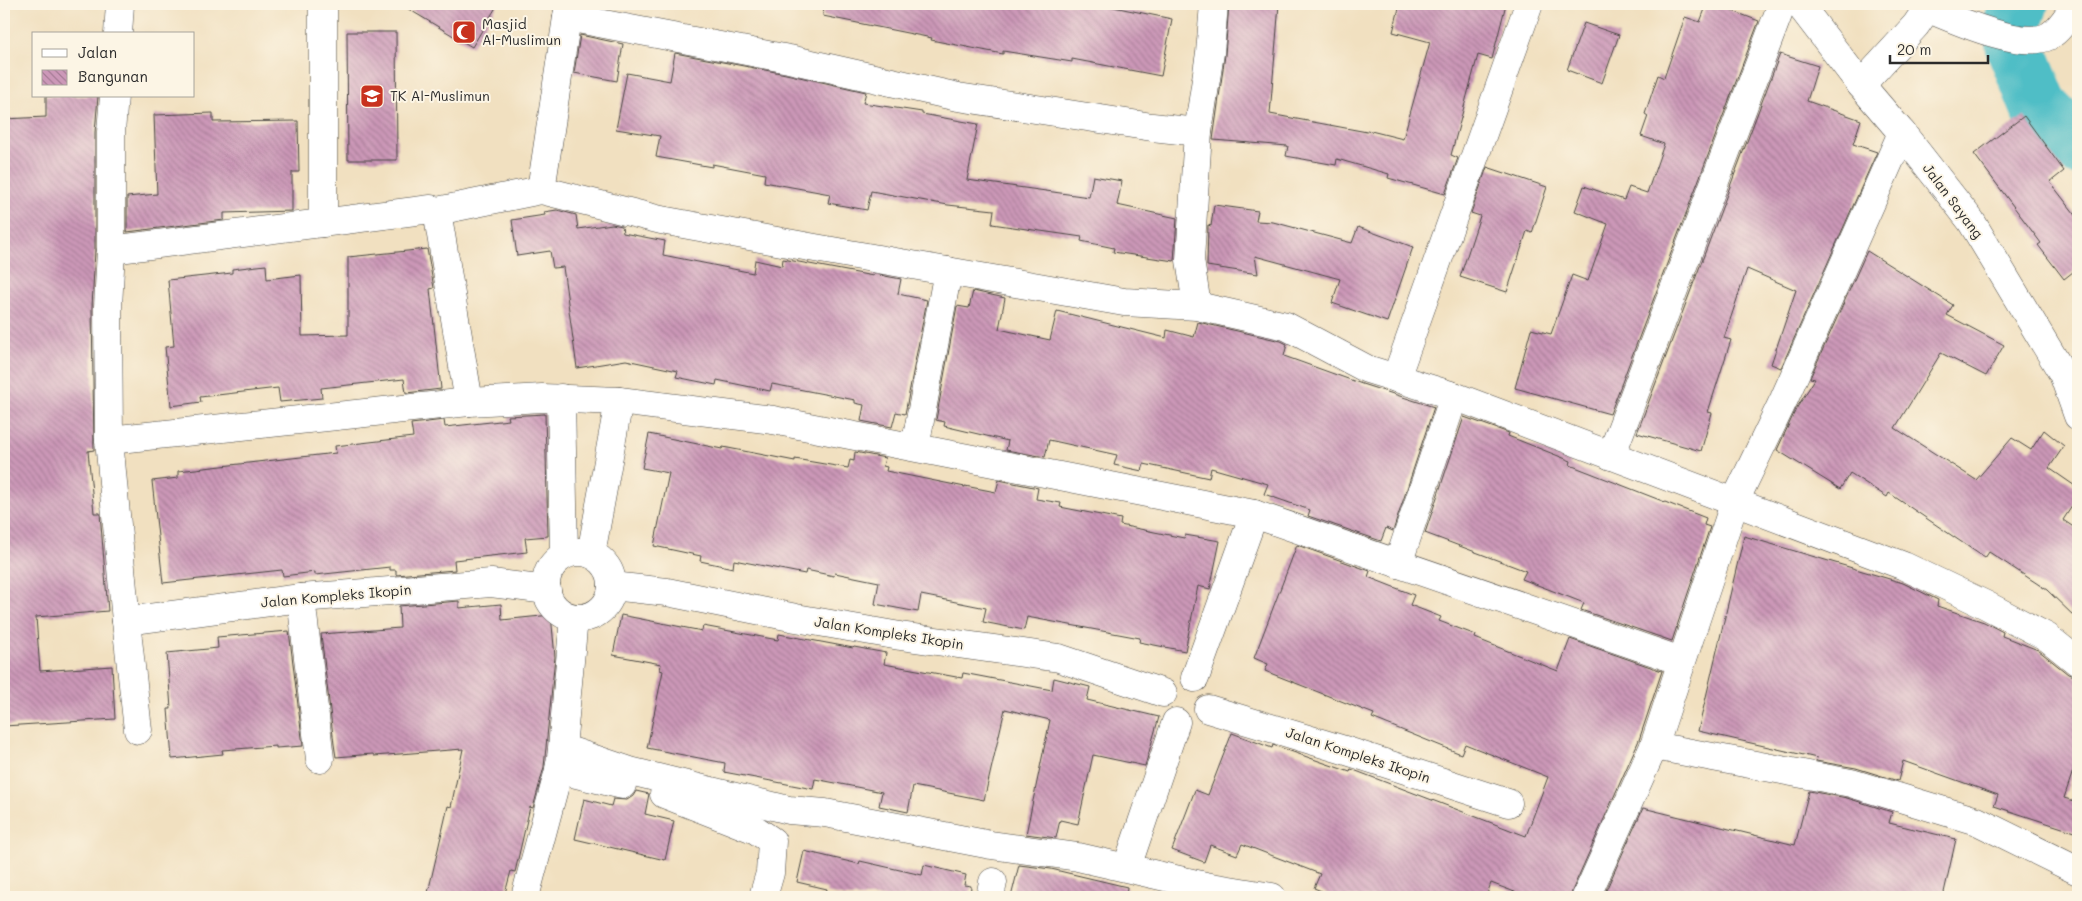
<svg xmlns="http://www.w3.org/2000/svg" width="2082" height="901" viewBox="0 0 2082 901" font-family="Mali,sans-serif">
  <defs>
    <pattern id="building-back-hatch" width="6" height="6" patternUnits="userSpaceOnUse" patternTransform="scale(1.25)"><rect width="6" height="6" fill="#cc98b8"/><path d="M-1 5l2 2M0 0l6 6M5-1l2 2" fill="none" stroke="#a67c96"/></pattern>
  </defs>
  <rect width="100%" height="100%" fill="#fcf5e5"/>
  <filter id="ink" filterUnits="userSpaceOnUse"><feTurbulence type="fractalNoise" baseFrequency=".02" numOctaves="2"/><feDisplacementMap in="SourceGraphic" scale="10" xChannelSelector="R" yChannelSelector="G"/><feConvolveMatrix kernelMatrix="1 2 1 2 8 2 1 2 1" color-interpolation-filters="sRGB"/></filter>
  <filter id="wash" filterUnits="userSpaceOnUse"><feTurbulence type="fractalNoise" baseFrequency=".0096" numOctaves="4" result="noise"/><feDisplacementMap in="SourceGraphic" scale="20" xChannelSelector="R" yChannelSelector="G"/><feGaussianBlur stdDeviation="1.12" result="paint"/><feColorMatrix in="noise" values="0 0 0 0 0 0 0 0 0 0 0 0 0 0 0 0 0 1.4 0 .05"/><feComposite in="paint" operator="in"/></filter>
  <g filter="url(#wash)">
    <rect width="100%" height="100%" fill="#f1e0c0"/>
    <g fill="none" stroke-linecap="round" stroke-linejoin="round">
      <path stroke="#50bec6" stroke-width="59" d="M 2019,4 L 2012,25 L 2015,46 L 2040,108 L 2078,146"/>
    </g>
    <g id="blocks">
      <g fill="url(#building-back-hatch)">
        <path d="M 400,4 L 498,4 L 472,47 Z"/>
        <path d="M 824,4 L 1099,4 L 1172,19 L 1161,76 L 1072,59 L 1072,62 L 1003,51 L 1003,54 L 931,40 L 932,38 L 823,16 Z"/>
        <path d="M 1229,4 L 1279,4 L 1270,114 L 1367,132 L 1367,130 L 1403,139 L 1430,42 L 1393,32 L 1400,4 L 1506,4 L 1492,59 L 1478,55 L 1451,155 L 1458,158 L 1445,194 L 1388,178 L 1389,174 L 1337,159 L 1336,165 L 1286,156 L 1288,146 L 1213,140 L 1225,55 Z"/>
        <path d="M 1707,4 L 1714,4 L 1759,21 L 1610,414 L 1515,388 L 1531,329 L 1551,334 L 1572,275 L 1588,281 L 1608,224 L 1575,211 L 1584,186 L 1624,200 L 1629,187 L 1647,193 L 1664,144 L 1641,136 L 1648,116 L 1645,114 L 1658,75 L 1664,78 L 1685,17 L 1700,22 Z"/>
        <path d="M 1584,23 L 1619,35 L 1602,83 L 1567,70 Z"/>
        <path d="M 347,32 L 396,32 L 397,160 L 348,160 Z"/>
        <path d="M 580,35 L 623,44 L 617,81 L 574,73 Z"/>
        <path d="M 675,53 L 786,74 L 866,92 L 863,103 L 922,112 L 922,114 L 978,124 L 967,180 L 1089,197 L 1093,176 L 1122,181 L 1117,205 L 1177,218 L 1174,261 L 1113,252 L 1114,248 L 1081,241 L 1082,237 L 992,224 L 994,210 L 948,205 L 871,191 L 867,210 L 828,203 L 830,194 L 764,182 L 765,174 L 712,164 L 712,167 L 656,157 L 660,136 L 616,129 L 627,73 L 670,81 Z"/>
        <path d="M 1780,54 L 1818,66 L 1807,101 L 1861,120 L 1853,144 L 1877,152 L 1781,368 L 1771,364 L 1796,290 L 1747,269 L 1724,338 L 1731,340 L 1708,412 L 1712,413 L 1701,451 L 1637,433 Z"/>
        <path d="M 46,96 L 98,96 L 95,132 L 95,250 L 92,307 L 94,450 L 88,451 L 94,513 L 100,513 L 108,611 L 36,617 L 40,671 L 112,666 L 115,719 L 4,726 L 4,119 L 46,117 Z"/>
        <path d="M 213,113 L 213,122 L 298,121 L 299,172 L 292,172 L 292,211 L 224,213 L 224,220 L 127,232 L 127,197 L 157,194 L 154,115 Z"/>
        <path d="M 2024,116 L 2064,171 L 2050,182 L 2078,218 L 2078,268 L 2064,279 L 2038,245 L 2041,243 L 1974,154 Z"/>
        <path d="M 1487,167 L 1547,187 L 1532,233 L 1527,231 L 1507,292 L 1460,277 L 1480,216 L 1471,213 Z"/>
        <path d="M 1214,205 L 1258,211 L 1256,221 L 1273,222 L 1352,243 L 1358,227 L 1413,247 L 1387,322 L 1332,303 L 1340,279 L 1255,256 L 1258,274 L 1207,266 L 1208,225 L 1211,226 Z"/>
        <path d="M 557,210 L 576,215 L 578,229 L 612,224 L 622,226 L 623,233 L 665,241 L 663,255 L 753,273 L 755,260 L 782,266 L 783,259 L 873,276 L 874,274 L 901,279 L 898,294 L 927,300 L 905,414 L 896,412 L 892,427 L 861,421 L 864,405 L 855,403 L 855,400 L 772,384 L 770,391 L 717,380 L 716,385 L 676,377 L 678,371 L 626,360 L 577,368 L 563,267 L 553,268 L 550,251 L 517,256 L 512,220 L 545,215 L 544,212 Z"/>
        <path d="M 427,249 L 434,288 L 430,289 L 441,389 L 406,393 L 404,379 L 321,388 L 322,398 L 280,402 L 278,388 L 200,397 L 201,402 L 171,406 L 165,347 L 174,346 L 168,280 L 232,273 L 232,269 L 266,265 L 267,279 L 301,275 L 302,336 L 348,335 L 348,257 Z"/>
        <path d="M 1867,251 L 1953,305 L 1947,315 L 2004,345 L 1986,376 L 1941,353 L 1895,428 L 1976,480 L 2012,438 L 2031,450 L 2044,430 L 2064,446 L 2049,468 L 2078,488 L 2078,497 L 2063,520 L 2078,530 L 2078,620 L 2047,590 L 1989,552 L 1985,558 L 1889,493 L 1887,497 L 1850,473 L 1840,489 L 1777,450 L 1796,409 L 1815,379 L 1810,378 Z"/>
        <path d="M 973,291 L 1005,298 L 999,329 L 1050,340 L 1057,311 L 1166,338 L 1167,330 L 1194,337 L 1198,322 L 1281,341 L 1287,344 L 1284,356 L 1362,384 L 1434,407 L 1393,531 L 1386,528 L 1381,541 L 1308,516 L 1310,510 L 1264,494 L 1268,484 L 1211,468 L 1209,478 L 1144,464 L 1142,471 L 1114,465 L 1117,455 L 1049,440 L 1045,457 L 1006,450 L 1008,441 L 944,426 L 945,422 L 936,420 L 957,306 L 969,308 Z"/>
        <path d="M 545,414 L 548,536 L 525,538 L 527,552 L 454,560 L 455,570 L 396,575 L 396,570 L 390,570 L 390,567 L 315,575 L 315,572 L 283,576 L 282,570 L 163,583 L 152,481 L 178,478 L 178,471 L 336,453 L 335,446 L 413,437 L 411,424 L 444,420 L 445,427 L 509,420 L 508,416 Z"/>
        <path d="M 1464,417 L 1509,433 L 1508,436 L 1571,461 L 1570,465 L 1706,518 L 1704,525 L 1710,527 L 1672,641 L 1581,610 L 1584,603 L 1522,579 L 1526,571 L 1425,533 Z"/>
        <path d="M 649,434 L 722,449 L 723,447 L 795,461 L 795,459 L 848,468 L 850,460 L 854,461 L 855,452 L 885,458 L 883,466 L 887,467 L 886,471 L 965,487 L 965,486 L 996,492 L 999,480 L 1038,488 L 1036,499 L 1061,503 L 1060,507 L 1121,519 L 1120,525 L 1184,538 L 1185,535 L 1220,541 L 1210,589 L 1198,586 L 1185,651 L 1139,642 L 1140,638 L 1027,617 L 1024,630 L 983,622 L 986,608 L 921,595 L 918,612 L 875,604 L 879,582 L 835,573 L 834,576 L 806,570 L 805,574 L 734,560 L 733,568 L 700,561 L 701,556 L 654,546 L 669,473 L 642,468 Z"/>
        <path d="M 1744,536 L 1903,583 L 1938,600 L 1937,606 L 1984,622 L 2003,632 L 2002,636 L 2038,650 L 2068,674 L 2078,677 L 2078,756 L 2064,798 L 2078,802 L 2078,833 L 1994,806 L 1998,795 L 1903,761 L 1898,781 L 1856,768 L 1816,761 L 1817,758 L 1698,731 Z"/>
        <path d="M 1297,545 L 1370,571 L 1368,577 L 1414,595 L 1410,605 L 1441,617 L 1439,621 L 1476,635 L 1475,638 L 1558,671 L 1570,639 L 1662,671 L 1639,740 L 1572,891 L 1571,897 L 1528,897 L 1491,883 L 1486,897 L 1336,897 L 1314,888 L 1320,874 L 1242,844 L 1237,855 L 1210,845 L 1204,862 L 1172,850 L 1195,790 L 1208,795 L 1232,733 L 1272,748 L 1273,745 L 1350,772 L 1351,769 L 1526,836 L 1548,777 L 1465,744 L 1461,754 L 1372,718 L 1374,714 L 1265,671 L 1268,664 L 1254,658 Z"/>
        <path d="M 459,601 L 459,608 L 501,604 L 502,620 L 551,615 L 555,657 L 544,767 L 533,808 L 530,807 L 515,872 L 511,871 L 504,897 L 427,897 L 448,806 L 451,807 L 463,749 L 374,756 L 373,754 L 336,757 L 334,744 L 321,634 L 400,628 L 399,606 Z"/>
        <path d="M 621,615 L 702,631 L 703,626 L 778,640 L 779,634 L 853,648 L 854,647 L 886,653 L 884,664 L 962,678 L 963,673 L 1052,690 L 1054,678 L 1090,687 L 1087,700 L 1159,717 L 1145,766 L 1093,755 L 1078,824 L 1060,820 L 1056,838 L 1026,834 L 1050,720 L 1005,709 L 984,800 L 913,786 L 908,812 L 879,806 L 882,792 L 815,779 L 813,789 L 724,772 L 725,763 L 647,748 L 663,671 L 660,670 L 661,664 L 613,655 Z"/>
        <path d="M 289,631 L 303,746 L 276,748 L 276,746 L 222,750 L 223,754 L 172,759 L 168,709 L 171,709 L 167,653 L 218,648 L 217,637 Z"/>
        <path d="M 636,791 L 649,794 L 645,814 L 674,821 L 665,860 L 575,839 L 584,799 L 611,806 L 613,799 L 627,800 L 633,796 Z"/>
        <path d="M 1809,791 L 1847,798 L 1892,812 L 1889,823 L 1956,839 L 1943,897 L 1603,897 L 1643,808 L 1795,845 Z"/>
        <path d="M 804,851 L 859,864 L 860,861 L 922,875 L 924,865 L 966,875 L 964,885 L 971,886 L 970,897 L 846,897 L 826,893 L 827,889 L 797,882 Z"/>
        <path d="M 1019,865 L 1051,869 L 1127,887 L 1126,897 L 1011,897 Z"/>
      </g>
    </g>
  </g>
  <g filter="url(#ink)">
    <use href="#blocks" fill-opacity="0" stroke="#494641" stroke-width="1"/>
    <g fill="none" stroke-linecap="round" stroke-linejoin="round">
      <g stroke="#494641" stroke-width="29">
        <g id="minor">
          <path d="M 1927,8 C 1953,19 2022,50 2049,36 C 2061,29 2068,15 2076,4"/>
          <path d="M 567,17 L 789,59 L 958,97 L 1152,127 L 1198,132"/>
          <path d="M 118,34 L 120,4"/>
          <path d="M 1861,85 L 1916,25 L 1930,4"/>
          <path d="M 114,96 L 111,132 L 111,250 L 108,307 L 109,440 L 126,621 L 138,730"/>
          <path d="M 541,190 L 569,4"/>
          <path d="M 437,211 L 469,402"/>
          <path d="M 323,223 L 323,4"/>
          <path d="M 111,250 L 431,209 L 437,211 L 541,190 L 661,220 L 815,248 L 1124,302 L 1197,306 L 1286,326 L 1367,369 L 1454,396 L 1904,566 L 1986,605 L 2047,637 L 2078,662"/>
          <path d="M 1197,306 L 1190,260 L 1198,132 L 1210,53 L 1214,4"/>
          <path d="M 1396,378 L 1529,4"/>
          <path d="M 561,398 L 564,555"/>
          <path d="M 109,440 L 469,402 L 542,398 L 619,401 L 773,420 L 1254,514 L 1681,661"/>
          <path d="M 915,447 L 948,271"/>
          <path d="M 1611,456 L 1782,4"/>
          <circle cx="579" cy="585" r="33"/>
          <path d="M 591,554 L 619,401"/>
          <path d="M 1398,564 L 1454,396"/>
          <path d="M 612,586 L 667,592 L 796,618 L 900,636 L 1059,658 L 1163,693"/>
          <path d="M 301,598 L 320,759"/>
          <path d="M 574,618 L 562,748 L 630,771 L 789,810 L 825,813 L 991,845 L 1078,857 L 1205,886 L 1272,897"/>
          <path d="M 126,621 L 301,598 L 491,583 L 547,590"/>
          <path d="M 1195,678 L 1254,514"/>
          <path d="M 1208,709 L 1344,750 L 1508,803"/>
          <path d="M 1654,746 L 1851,783 L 1977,821 L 2078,871"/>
          <path d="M 559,770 L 622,785"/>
          <path d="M 664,794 L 756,830 L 772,841 L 770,873 L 763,897"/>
          <path d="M 1127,867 L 1176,722"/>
          <path d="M 525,897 L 559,770 L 562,751"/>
          <path d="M 990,897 L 993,882"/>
          <path d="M 1586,897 L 1654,746 L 1735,501 L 1784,399 L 1902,133"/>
        </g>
      </g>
      <g stroke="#494641" stroke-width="29">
        <path id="major" d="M 1799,4 L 1861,85 L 1902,133 L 1971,221 L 2063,374 L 2078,416"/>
      </g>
      <use href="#minor" stroke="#fff" stroke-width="28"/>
      <use href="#major" stroke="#fff" stroke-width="28"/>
    </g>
  </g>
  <defs>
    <g id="mosque-square" transform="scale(1.25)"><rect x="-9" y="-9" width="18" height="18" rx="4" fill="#c8321e" stroke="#fcf5e5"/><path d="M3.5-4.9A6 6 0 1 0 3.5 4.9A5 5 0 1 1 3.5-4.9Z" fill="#fff"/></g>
    <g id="school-square" transform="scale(1.25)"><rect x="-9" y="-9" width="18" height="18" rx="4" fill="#c8321e" stroke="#fcf5e5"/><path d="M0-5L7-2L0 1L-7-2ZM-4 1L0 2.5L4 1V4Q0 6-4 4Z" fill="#fff"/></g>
  </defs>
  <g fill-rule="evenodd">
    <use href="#mosque-square" x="464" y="32"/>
    <use href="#school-square" x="372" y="96"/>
  </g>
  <g text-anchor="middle" stroke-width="4" stroke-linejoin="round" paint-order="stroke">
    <g font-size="14" fill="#2b2b2b" stroke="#fcf5e5" text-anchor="start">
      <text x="482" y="29">Masjid<tspan x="482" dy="16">Al-Muslimun</tspan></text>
      <text x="390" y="101">TK Al-Muslimun</text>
    </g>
    <g font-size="14" fill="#2b2b2b" stroke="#fcf5e5">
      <text transform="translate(1953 201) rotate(53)" y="5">Jalan Sayang</text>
      <text transform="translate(336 596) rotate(-5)" y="5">Jalan Kompleks Ikopin</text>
      <text transform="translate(889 633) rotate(9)" y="5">Jalan Kompleks Ikopin</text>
      <text transform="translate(1358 755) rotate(18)" y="5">Jalan Kompleks Ikopin</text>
    </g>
  </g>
  <rect width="2082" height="901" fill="none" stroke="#fcf5e5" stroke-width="20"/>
  <rect x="32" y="32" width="162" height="65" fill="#fcf5e5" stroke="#a8a49b"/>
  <rect x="42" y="49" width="25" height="8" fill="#ffffff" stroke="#a8a49b"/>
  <text x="78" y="58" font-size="15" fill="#2b2b2b">Jalan</text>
  <rect x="42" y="70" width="25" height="15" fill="url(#building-back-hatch)" stroke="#a8a49b"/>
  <text x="78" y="82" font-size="15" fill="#2b2b2b">Bangunan</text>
  <path d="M1890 55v8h98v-8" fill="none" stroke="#2b2b2b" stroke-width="2.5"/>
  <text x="1897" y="55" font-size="15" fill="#2b2b2b" stroke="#fcf5e5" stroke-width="4" paint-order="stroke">20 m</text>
</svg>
